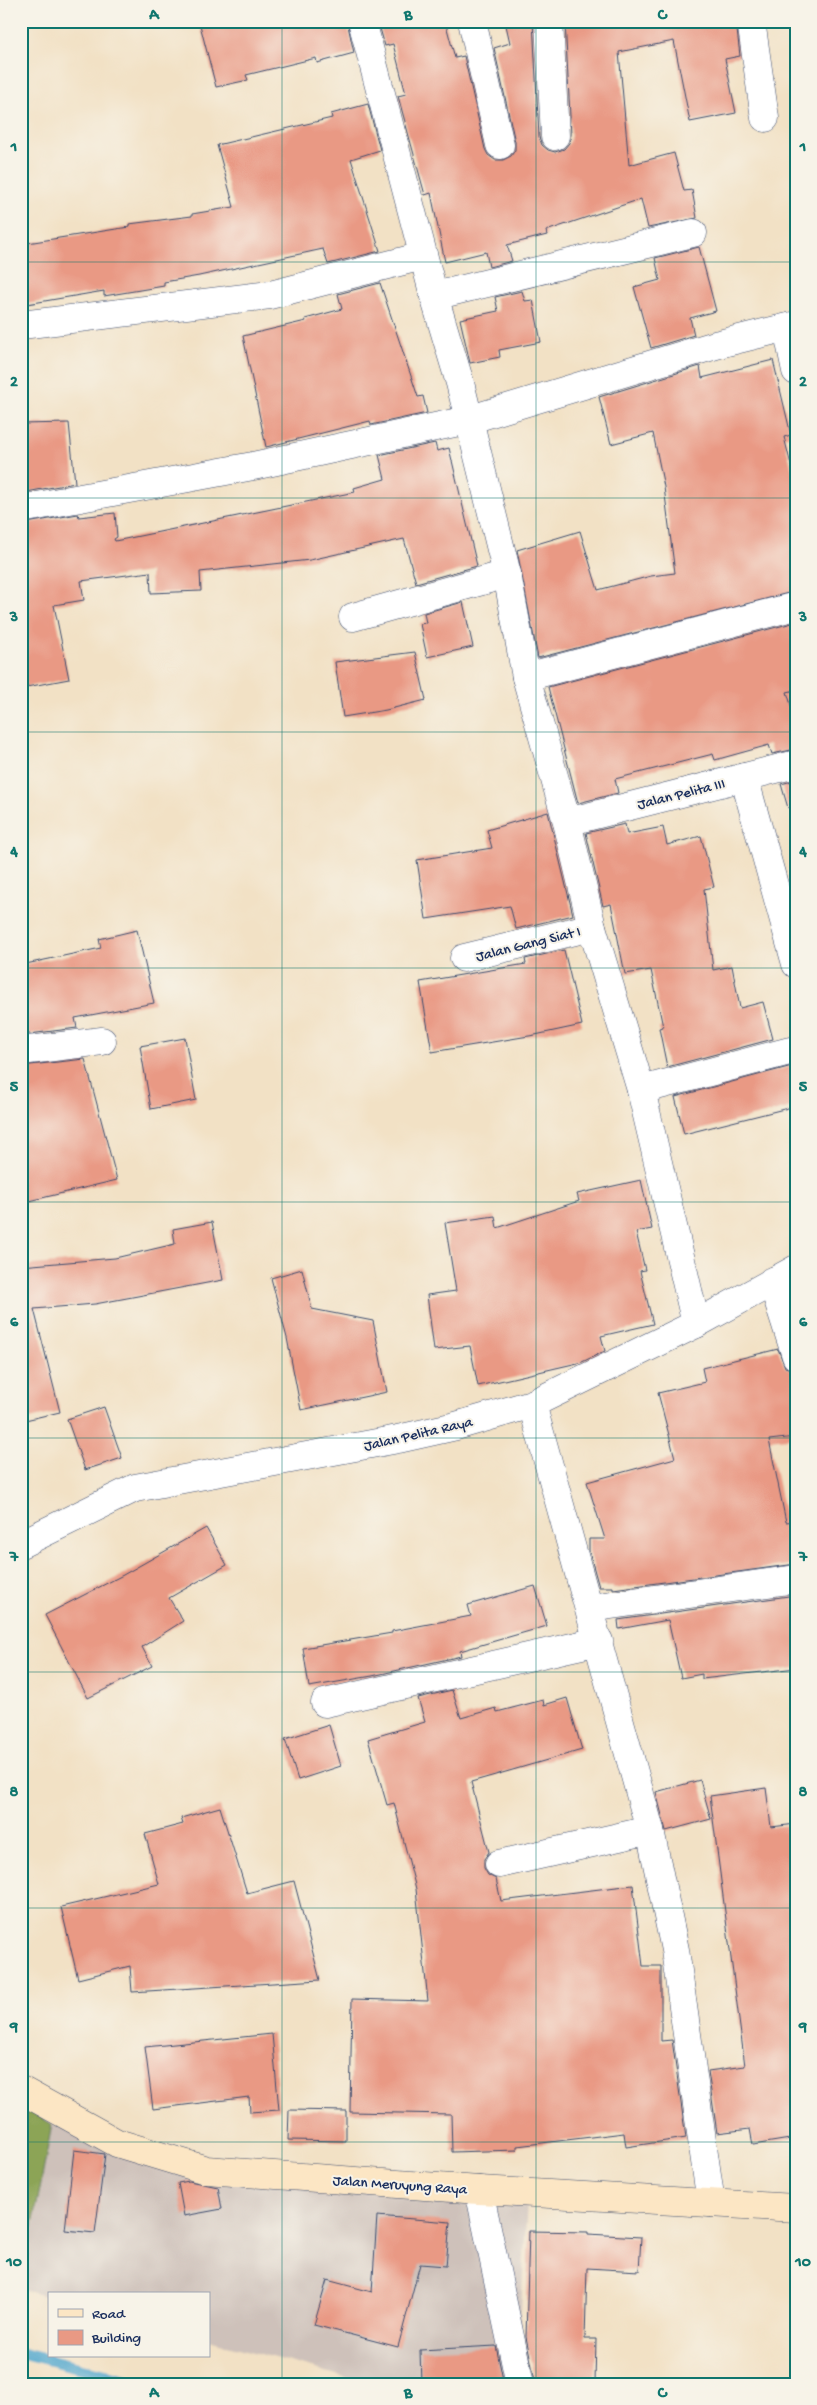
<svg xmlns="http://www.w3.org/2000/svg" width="817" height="2405" viewBox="0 0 817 2405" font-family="'Gochi Hand',sans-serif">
  <rect width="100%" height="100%" fill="#f7f3e8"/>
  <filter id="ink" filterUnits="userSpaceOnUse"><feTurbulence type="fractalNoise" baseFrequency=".02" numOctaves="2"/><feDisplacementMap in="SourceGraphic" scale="10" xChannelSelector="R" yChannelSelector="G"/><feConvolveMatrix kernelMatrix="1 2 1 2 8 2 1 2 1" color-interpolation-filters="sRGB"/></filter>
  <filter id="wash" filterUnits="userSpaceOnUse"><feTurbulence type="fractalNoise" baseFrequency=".0096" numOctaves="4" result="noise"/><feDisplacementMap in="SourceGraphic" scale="20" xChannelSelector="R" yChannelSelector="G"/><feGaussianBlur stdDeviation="1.12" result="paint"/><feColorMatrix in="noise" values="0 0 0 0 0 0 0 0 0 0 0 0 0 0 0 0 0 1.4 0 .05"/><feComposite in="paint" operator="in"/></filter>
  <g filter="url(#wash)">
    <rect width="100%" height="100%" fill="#f2e1c5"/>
    <path fill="#cec1ba" d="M 52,2124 L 252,2165 L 528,2182 L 517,2384 L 370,2384 L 209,2340 L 209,2294 L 49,2294 L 49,2297 L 23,2290 Z"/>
    <path fill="#8ca456" stroke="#546a5a" d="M 21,2106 L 52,2124 L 21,2291 Z"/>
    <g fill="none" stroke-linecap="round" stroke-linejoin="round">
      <path stroke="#50a6cc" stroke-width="11" d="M 21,2353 L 123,2379 L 131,2384"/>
    </g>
    <g id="blocks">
      <g fill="#e99984">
        <path d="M 199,21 L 347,21 L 354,53 L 317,63 L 316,58 L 246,75 L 248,80 L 216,87 Z"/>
        <path d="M 378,21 L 445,21 L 455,58 L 464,56 L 485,149 L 488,155 L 495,160 L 503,160 L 511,156 L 515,150 L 515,142 L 494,48 L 510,43 L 505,21 L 533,21 L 539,137 L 542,145 L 548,150 L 555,152 L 564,149 L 569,143 L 571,135 L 565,21 L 736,21 L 740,56 L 725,59 L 736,113 L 690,122 L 674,41 L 619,52 L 629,165 L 674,153 L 684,191 L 692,190 L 697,218 L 648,228 L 641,199 L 546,231 L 547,235 L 507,245 L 512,261 L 489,267 L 486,252 L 445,262 L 431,193 L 425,195 L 398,96 L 406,94 L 393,44 L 385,46 Z"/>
        <path d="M 368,104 L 380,150 L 351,159 L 380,251 L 328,264 L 323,249 L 199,276 L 164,282 L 164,286 L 104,296 L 104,291 L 21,305 L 21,244 L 129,227 L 129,224 L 192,216 L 192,214 L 234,207 L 217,145 L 332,118 L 331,114 Z"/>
        <path d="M 699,247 L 716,311 L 690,318 L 694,335 L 651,348 L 634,287 L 660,280 L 655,258 Z"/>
        <path d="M 380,283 L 418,397 L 423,396 L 427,413 L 371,425 L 370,421 L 266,447 L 243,336 L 306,321 L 305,319 L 342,309 L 338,294 Z"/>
        <path d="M 522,291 L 525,301 L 533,300 L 541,342 L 499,350 L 500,357 L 470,363 L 460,319 L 498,311 L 495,297 Z"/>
        <path d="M 773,360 L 791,435 L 784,437 L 796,485 L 796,591 L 538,658 L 517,550 L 580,531 L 598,590 L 651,576 L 675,573 L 664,487 L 653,433 L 611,444 L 599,397 L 700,366 L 702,378 Z"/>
        <path d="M 69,423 L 75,483 L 21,493 L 21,424 Z"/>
        <path d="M 435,443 L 437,451 L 449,448 L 477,566 L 416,583 L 404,539 L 310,560 L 200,572 L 201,591 L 151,593 L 150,572 L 81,581 L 84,600 L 54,605 L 69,679 L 21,688 L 21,524 L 78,514 L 79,517 L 115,513 L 117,537 L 114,539 L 115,541 L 355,492 L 354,488 L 385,479 L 379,455 Z"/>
        <path d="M 463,602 L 473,647 L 427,657 L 420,624 L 426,623 L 424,613 Z"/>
        <path d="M 796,622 L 796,690 L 787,692 L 796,721 L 796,749 L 772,754 L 769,745 L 715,760 L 713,754 L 615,779 L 618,793 L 578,803 L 548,687 Z"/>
        <path d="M 415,652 L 426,700 L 386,710 L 343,717 L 335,662 Z"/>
        <path d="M 796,780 L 796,806 L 788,808 L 781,784 Z"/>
        <path d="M 548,812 L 573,915 L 516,929 L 510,906 L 426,919 L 417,860 L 492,848 L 487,830 Z"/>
        <path d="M 625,824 L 627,834 L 663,827 L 667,845 L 701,836 L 714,887 L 704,889 L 713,970 L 732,966 L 740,1008 L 763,1002 L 773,1039 L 667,1067 L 659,1028 L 663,1027 L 651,970 L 625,974 L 611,904 L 603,906 L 586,833 Z"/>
        <path d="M 137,930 L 154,1003 L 75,1018 L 77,1028 L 21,1035 L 21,965 L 101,948 L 99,939 Z"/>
        <path d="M 564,950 L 582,1025 L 535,1035 L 432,1052 L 420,982 L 526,964 L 525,959 Z"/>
        <path d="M 185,1038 L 196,1100 L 151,1109 L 140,1046 Z"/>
        <path d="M 85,1059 L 117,1180 L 21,1203 L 21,1066 Z"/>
        <path d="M 796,1065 L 796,1106 L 684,1134 L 675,1097 Z"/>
        <path d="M 641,1180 L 652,1229 L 636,1232 L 645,1270 L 640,1271 L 653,1324 L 601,1336 L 605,1351 L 582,1362 L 478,1386 L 470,1346 L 434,1350 L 427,1295 L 456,1291 L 445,1223 L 495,1216 L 497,1228 L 579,1201 L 577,1194 Z"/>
        <path d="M 212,1222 L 223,1280 L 95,1304 L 34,1309 L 60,1412 L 21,1421 L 21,1266 L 115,1258 L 175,1244 L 173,1229 Z"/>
        <path d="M 302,1269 L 312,1309 L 373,1321 L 387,1392 L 301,1410 L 287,1338 L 271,1278 Z"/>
        <path d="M 778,1349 L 785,1367 L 796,1371 L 796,1437 L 769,1440 L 786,1522 L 796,1521 L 796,1564 L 613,1589 L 613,1587 L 599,1587 L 589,1551 L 589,1539 L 605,1539 L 587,1482 L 675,1458 L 658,1393 L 705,1382 L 702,1368 Z"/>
        <path d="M 104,1407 L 122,1458 L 85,1470 L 67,1419 Z"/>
        <path d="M 206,1528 L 227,1565 L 169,1598 L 183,1621 L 142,1647 L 152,1666 L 88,1698 L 45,1615 L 123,1575 Z"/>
        <path d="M 535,1586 L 547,1626 L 460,1651 L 461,1656 L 372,1676 L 309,1687 L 303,1648 L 392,1633 L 392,1631 L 471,1616 L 468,1605 Z"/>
        <path d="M 796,1595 L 796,1668 L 702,1679 L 702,1674 L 681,1678 L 668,1620 L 619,1629 L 618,1620 Z"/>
        <path d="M 452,1690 L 461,1718 L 496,1708 L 497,1712 L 543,1700 L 544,1705 L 567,1698 L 582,1750 L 471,1782 L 489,1852 L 484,1859 L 484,1868 L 488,1875 L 496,1879 L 501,1901 L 633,1885 L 643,1966 L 661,1966 L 661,2041 L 672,2040 L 686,2138 L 626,2147 L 624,2133 L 517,2146 L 517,2150 L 452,2152 L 451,2114 L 350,2112 L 352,1999 L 428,2001 L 416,1889 L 394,1803 L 387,1805 L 368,1739 L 425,1722 L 418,1698 Z"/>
        <path d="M 329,1725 L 341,1766 L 298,1780 L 285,1739 Z"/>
        <path d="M 700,1780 L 711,1819 L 666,1831 L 656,1792 Z"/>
        <path d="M 766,1788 L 771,1827 L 796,1824 L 796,2138 L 753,2145 L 750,2129 L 717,2133 L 708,2071 L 745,2066 L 710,1796 Z"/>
        <path d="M 220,1807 L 247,1893 L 294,1881 L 320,1980 L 132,1992 L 130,1966 L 78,1979 L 61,1907 L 159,1884 L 145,1834 L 183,1824 L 181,1818 Z"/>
        <path d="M 272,2034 L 279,2110 L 250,2112 L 249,2097 L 153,2109 L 145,2047 Z"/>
        <path d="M 289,2110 L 346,2111 L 346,2141 L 288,2140 Z"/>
        <path d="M 74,2150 L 105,2154 L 95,2233 L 65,2230 Z"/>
        <path d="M 189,2181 L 218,2187 L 222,2209 L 184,2216 L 178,2183 Z"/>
        <path d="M 377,2216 L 450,2222 L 446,2266 L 420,2264 L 398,2347 L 314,2325 L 327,2280 L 372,2292 Z"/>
        <path d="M 529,2231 L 588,2232 L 588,2234 L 641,2237 L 639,2271 L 587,2268 L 585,2339 L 596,2339 L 595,2383 L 535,2381 L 526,2337 Z"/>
        <path d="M 496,2346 L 503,2380 L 486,2380 L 486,2384 L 421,2384 L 420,2350 Z"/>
      </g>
    </g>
  </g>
  <g filter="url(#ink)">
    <use href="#blocks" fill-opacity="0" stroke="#3b4a6d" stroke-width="1"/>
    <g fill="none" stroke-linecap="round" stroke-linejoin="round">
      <g stroke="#3b4a6d" stroke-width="29">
        <g id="minor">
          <path d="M 362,21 L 434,296 L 460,383 L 507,574 L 526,677 L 567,822 L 592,927 L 641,1090 L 696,1324"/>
          <path d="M 472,21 L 500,145"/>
          <path d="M 549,21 L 555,136"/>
          <path d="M 751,21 L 765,118"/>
          <path d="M 434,296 L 693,233"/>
          <path d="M 21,325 L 270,295 L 423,256"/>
          <path d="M 787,328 L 796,371"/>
          <path d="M 21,509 L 253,466 L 468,420 L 719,344 L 796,325"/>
          <path d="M 353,617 L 507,574"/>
          <path d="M 526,677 L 796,606"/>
          <path d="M 744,777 L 796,964"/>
          <path d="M 567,822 L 796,764"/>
          <path d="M 464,958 L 592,927"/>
          <path d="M 21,1051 L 102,1041"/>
          <path d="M 641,1090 L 790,1051"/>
          <path d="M 772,1281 L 796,1356"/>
          <path d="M 532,1404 L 650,1830 L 675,1950 L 711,2203"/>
          <path d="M 21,1544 L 135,1488 L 398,1439 L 456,1426 L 532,1404 L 696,1324 L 796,1269"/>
          <path d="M 590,1608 L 796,1579"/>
          <path d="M 325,1703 L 599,1641"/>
          <path d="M 499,1864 L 650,1830"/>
          <path d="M 479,2190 L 520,2384"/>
        </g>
      </g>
      <g stroke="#3b4a6d" stroke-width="29">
        <path id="secondary" d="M 21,2090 L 117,2143 L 206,2170 L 479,2190 L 796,2208"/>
      </g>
      <use href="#minor" stroke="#fff" stroke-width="28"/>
      <use href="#secondary" stroke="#fce6c4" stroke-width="28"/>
    </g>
  </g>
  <path fill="none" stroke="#0f766e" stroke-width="1" stroke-opacity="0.55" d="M 282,21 L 282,2384M 536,21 L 536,2384M 21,262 L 796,262M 21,498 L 796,498M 21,732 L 796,732M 21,968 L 796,968M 21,1202 L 796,1202M 21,1438 L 796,1438M 21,1672 L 796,1672M 21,1908 L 796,1908M 21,2142 L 796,2142"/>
  <g text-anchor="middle" stroke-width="4" stroke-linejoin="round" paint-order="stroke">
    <g font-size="15" fill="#1b2f5e" stroke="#f7f3e8">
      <text transform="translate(681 793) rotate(-14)" y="5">Jalan Pelita III</text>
      <text transform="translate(528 943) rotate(-14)" y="5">Jalan Gang Siat I</text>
      <text transform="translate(418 1433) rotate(-13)" y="5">Jalan Pelita Raya</text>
      <text transform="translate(400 2184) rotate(4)" y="5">Jalan Meruyung Raya</text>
    </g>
  </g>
  <rect width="817" height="2405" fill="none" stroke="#f7f3e8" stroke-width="55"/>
  <rect x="48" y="2292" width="162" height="65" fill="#f7f3e8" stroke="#9fa5b1"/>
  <rect x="58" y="2309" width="25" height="8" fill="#fce6c4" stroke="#9fa5b1"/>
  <text x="92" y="2318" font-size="15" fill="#1b2f5e">Road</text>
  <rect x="58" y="2330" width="25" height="15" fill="#e99984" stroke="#9fa5b1"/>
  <text x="92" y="2342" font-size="15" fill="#1b2f5e">Building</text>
  <rect x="28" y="28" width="762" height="2350" fill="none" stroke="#0f766e" stroke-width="2"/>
  <g font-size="16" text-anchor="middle" font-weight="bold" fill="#0f766e">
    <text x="154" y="19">A</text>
    <text x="408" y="19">B</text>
    <text x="662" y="19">C</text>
    <text x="14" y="151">1</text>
    <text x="803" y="151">1</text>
    <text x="14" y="386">2</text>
    <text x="803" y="386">2</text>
    <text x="14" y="621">3</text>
    <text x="803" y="621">3</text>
    <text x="14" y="856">4</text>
    <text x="803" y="856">4</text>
    <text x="14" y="1091">5</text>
    <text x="803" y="1091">5</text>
    <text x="14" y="1326">6</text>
    <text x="803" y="1326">6</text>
    <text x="14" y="1561">7</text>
    <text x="803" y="1561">7</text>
    <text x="14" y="1796">8</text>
    <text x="803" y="1796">8</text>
    <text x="14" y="2031">9</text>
    <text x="803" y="2031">9</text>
    <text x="14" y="2266">10</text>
    <text x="803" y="2266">10</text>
    <text x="154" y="2397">A</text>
    <text x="408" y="2397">B</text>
    <text x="662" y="2397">C</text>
  </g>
</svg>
